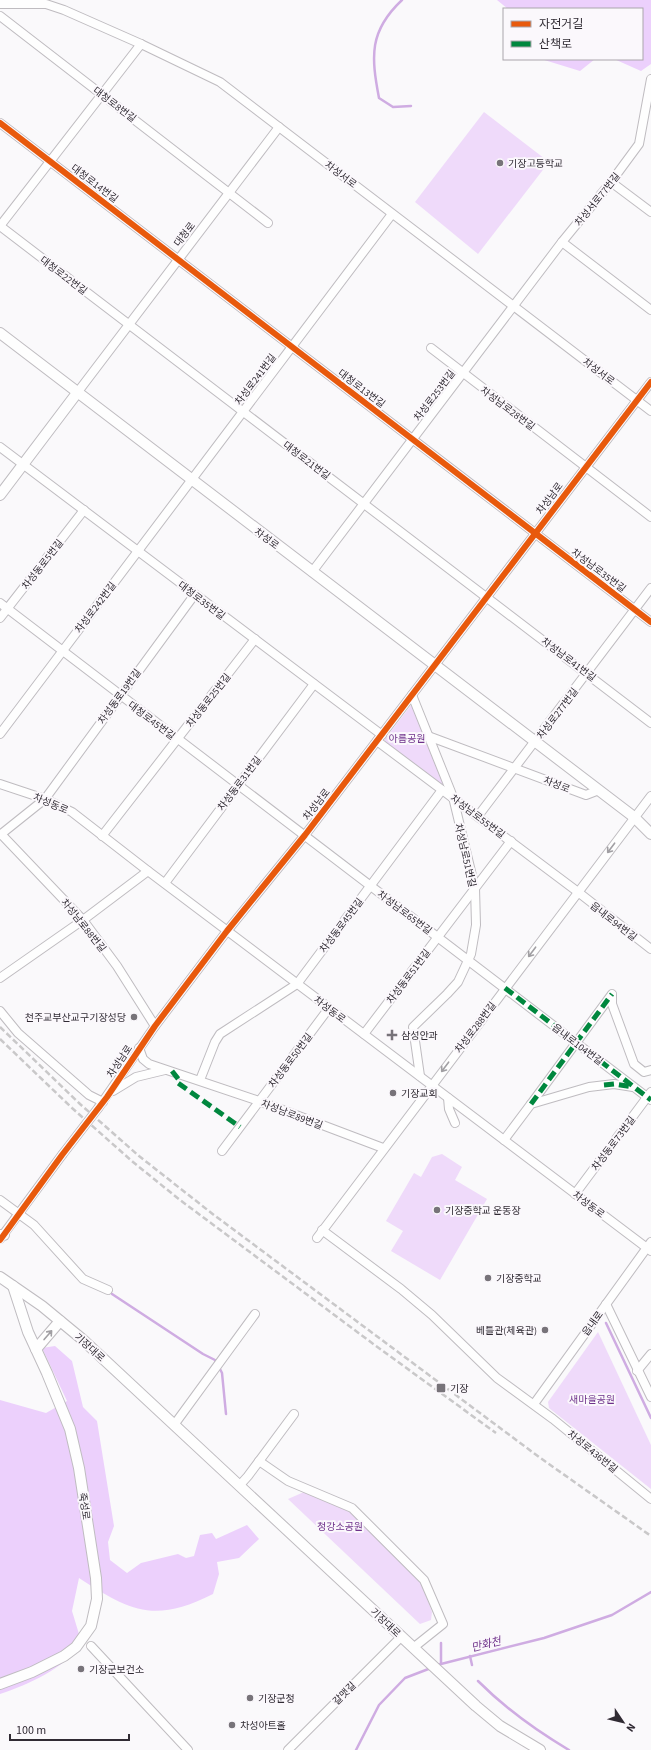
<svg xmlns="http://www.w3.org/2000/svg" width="651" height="1750" viewBox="0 0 651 1750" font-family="'Source Sans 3','Noto Sans KR',sans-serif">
  <rect width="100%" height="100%" fill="#faf9fb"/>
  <g fill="#efdafa">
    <path d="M 484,112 L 549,162 L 478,254 L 415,202 Z"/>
    <path d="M 412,704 L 444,786 L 444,787 L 385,743 L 385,739 Z"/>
    <path d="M 442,1154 L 462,1167 L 455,1180 L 487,1199 L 440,1280 L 391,1251 L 403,1231 L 386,1221 L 414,1173 L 421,1177 L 432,1157 Z"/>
    <path d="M 598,1332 L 651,1445 L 651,1489 L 549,1408 L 548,1402 Z"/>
    <path d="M 304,1492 L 349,1511 L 421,1582 L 432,1612 L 431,1620 L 420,1624 L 288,1499 Z"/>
  </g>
  <g fill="#ecd0fc">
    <path d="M 497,0 L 651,0 L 651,64 L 641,71 L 614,59 L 642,59 L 642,9 L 508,9 Z"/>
    <path d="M 541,59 L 595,59 L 580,71 Z"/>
    <path d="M 55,1346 L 72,1361 L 83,1407 L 97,1421 L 114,1526 L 108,1542 L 110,1560 L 127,1573 L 141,1563 L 178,1554 L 186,1558 L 194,1556 L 200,1535 L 212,1533 L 216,1539 L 247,1525 L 259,1539 L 239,1558 L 217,1562 L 219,1574 L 213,1594 C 154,1624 130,1611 79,1578 L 72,1611 L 82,1644 C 64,1668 28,1685 0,1694 L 0,1400 L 46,1413 L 67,1401 L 42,1348 Z"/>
  </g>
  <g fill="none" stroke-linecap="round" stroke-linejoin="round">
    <g stroke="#cface2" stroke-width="2.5">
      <path d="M 402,0 C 369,31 371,56 379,98 L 393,107 L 411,106"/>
      <path d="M 112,1294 L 203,1354 L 215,1360 L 216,1363"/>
      <path d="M 606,1323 L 651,1418"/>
      <path d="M 219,1367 L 222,1373 L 226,1414"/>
      <path d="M 441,1643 L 441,1664"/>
      <path d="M 470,1656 L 472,1665"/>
      <path d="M 437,1665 L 544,1638 L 612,1615 L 651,1592"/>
      <path d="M 478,1681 C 505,1708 535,1730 569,1750"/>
      <path d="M 356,1750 L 379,1705 L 405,1678 L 431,1668"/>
    </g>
    <g stroke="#bfbcc0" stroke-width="10">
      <g id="minor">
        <path d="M 0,4 L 46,4 L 64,10 L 141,44 L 220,82 L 651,411"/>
        <path d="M 0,16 L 268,223"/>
        <path d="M 0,123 L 651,622"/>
        <path d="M 611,182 L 651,212"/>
        <path d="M 0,226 L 651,723"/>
        <path d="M 0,226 L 141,44"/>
        <path d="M 562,242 L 651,310"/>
        <path d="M 431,348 L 651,517"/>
        <path d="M 77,393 L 279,127"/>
        <path d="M 0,447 L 382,735"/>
        <path d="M 312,572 L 562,242 L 611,182 L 639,144 L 651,79"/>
        <path d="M 0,603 L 651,1100"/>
        <path d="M 0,618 L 84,510"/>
        <path d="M 412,695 L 453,797 L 475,888 L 476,925 L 471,954 L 458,982 L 447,994 L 413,1027 L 420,1076"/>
        <path d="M 0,734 L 392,214"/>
        <path d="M 428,736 L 586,795 L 599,790"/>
        <path d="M 377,741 L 578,892 L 651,949"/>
        <path d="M 0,784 L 45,799 L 72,812 L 148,871 L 651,1251"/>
        <path d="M 478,816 L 651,588"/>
        <path d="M 1,834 L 83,920 L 117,966 L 155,1026"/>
        <path d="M 0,835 L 45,799 L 195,594"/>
        <path d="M 102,836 L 255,639"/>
        <path d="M 165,883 L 314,684"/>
        <path d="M 0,978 L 83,920 L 148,871"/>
        <path d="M 612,995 L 612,1004 L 634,1064 L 644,1072 L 651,1070"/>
        <path d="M 0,1011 L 18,1033 L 89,1095 L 103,1102"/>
        <path d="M 364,1034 L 511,841"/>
        <path d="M 139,1048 L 143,1059 L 149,1064 L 259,1101 L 383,1148"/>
        <path d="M 200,1080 L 215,1042 L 220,1034 L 297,984 L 442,790"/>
        <path d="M 113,1091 L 136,1077 L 165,1070"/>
        <path d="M 448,1098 L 449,1109 L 455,1123"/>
        <path d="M 531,1104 L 612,994"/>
        <path d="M 99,1107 L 155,1026 L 227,931 L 305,835 L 651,382"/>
        <path d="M 504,1140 L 531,1104 L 589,1087 L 614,1084 L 633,1087"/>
        <path d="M 222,1151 L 329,1008"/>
        <path d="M 575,1194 L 651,1092"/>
        <path d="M 0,1200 L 34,1225 L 83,1279 L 108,1290"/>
        <path d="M 322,1230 L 401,1289 L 432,1315 L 497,1378 L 553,1419 L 651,1499"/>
        <path d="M 317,1238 L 651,796"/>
        <path d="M 0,1239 L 62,1155"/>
        <path d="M 606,1304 L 651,1397"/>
        <path d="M 637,1371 L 651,1354"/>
        <path d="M 534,1404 L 651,1242"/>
        <path d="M 174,1425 L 255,1314"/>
        <path d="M 259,1461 L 288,1481 L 352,1508 L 424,1580 L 443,1624 L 413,1648"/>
        <path d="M 239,1486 L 248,1476 L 294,1414"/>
        <path d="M 91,1646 L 188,1750"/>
        <path d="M 288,1750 L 401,1637"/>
      </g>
    </g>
    <g stroke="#bfbcc0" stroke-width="12">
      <g id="major">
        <path d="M 0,333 L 634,817 L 651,834"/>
        <path d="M 0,495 L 77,393"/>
        <path d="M 0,1235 L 4,1235"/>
        <path d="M 0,1277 L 42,1306 L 82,1339 L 476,1706 L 500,1726 L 540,1750"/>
        <path d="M 36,1349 L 60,1321"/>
        <path d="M 0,1684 L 32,1672 L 64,1656 L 76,1647 L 91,1626 L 97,1599 L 96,1578 L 79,1468 L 70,1429 L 47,1373 L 28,1332 L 13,1286"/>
      </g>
    </g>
    <use href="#minor" stroke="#fefefe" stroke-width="8"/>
    <use href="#major" stroke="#fefefe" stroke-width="10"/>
    <g stroke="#c9c8c9" stroke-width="2.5" stroke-dasharray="6 3" stroke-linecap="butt">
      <path d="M 0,1027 L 80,1104 L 139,1156 L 214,1215 L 539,1457 L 651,1536"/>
      <path d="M 0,1039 L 72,1108 L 133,1162 L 180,1200 L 376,1346 L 496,1433"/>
    </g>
    <g stroke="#bfbcc0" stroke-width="10" stroke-linecap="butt">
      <path id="minor-bridge" d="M 62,1155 L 99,1107"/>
    </g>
    <use href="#minor-bridge" stroke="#fefefe" stroke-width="8"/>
    <g stroke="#00873e" stroke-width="5" stroke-dasharray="10 5" stroke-linecap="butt">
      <path d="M 505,988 L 651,1100"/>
      <path d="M 172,1071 L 179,1080 L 178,1083 L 240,1127"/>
      <path d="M 604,1085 L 614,1084 L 633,1087"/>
      <path d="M 531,1104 L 612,994"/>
    </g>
    <g stroke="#fbf8fc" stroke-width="8">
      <g id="cycleway">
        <path d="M 0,123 L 651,622"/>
        <path d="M 0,1240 L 62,1155 L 107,1097 L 155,1026 L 227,931 L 305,835 L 651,382"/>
      </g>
    </g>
    <use href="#cycleway" stroke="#e8590c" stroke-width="6"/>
  </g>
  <defs><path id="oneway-shaft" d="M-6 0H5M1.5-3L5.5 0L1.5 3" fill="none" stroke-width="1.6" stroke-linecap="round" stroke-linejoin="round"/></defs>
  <g stroke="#a19fa3">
    <use href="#oneway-shaft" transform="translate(611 848) rotate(127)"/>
    <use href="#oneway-shaft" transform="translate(532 952) rotate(127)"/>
    <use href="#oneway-shaft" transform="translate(445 1067) rotate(127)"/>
    <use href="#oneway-shaft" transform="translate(48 1335) rotate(-49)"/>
  </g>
  <g fill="#777379" stroke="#fbf8fc" stroke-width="1.5">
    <circle cx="500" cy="163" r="4"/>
    <circle cx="134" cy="1017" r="4"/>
    <path d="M390 1029h4v4h4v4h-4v4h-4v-4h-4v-4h4z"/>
    <circle cx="393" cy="1093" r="4"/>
    <circle cx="437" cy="1210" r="4"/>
    <circle cx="488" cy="1278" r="4"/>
    <circle cx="545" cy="1330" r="4"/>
    <rect x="436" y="1383" width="10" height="10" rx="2"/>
    <circle cx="81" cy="1669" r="4"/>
    <circle cx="250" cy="1698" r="4"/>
    <circle cx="232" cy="1725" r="4"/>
  </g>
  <g text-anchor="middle" stroke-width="4" stroke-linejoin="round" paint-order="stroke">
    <g font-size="10" fill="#302b33" stroke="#fbf8fc">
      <text transform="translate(115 104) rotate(37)" y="4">대청로8번길</text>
      <text transform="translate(341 174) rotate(37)" y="4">차성서로</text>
      <text transform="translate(95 183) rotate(37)" y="4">대청로14번길</text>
      <text transform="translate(597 199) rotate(-51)" y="4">차성서로77번길</text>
      <text transform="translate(184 234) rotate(-52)" y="4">대청로</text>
      <text transform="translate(64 275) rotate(37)" y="4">대청로22번길</text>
      <text transform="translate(599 371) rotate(37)" y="4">차성서로</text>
      <text transform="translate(255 379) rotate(-53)" y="4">차성로241번길</text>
      <text transform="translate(362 388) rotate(37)" y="4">대청로13번길</text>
      <text transform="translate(434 395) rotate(-53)" y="4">차성로253번길</text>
      <text transform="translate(508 408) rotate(37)" y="4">차성남로28번길</text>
      <text transform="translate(307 460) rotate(37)" y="4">대청로21번길</text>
      <text transform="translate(549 498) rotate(-53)" y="4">차성남로</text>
      <text transform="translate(267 538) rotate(37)" y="4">차성로</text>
      <text transform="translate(42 564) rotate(-52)" y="4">차성동로5번길</text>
      <text transform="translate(599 570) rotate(37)" y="4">차성남로35번길</text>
      <text transform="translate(202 600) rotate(37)" y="4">대청로35번길</text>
      <text transform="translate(95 607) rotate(-53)" y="4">차성로242번길</text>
      <text transform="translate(569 659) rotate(37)" y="4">차성남로41번길</text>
      <text transform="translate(119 696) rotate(-54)" y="4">차성동로19번길</text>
      <text transform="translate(208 700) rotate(-52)" y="4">차성동로25번길</text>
      <text transform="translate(557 713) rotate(-53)" y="4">차성로277번길</text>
      <text transform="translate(152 720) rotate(37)" y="4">대청로45번길</text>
      <text transform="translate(239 783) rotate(-53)" y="4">차성동로31번길</text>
      <text transform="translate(557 784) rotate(21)" y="4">차성로</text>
      <text transform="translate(51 803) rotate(23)" y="4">차성동로</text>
      <text transform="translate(316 804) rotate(-52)" y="4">차성남로</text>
      <text transform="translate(478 816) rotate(37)" y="4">차성남로55번길</text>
      <text transform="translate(466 855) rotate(77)" y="4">차성남로51번길</text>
      <text transform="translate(405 912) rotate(37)" y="4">차성남로65번길</text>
      <text transform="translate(614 921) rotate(38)" y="4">읍내로94번길</text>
      <text transform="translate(84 925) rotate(51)" y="4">차성남로88번길</text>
      <text transform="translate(341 925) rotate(-53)" y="4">차성동로45번길</text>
      <text transform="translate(408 976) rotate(-53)" y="4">차성동로51번길</text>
      <text transform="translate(330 1009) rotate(37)" y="4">차성동로</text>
      <text transform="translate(475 1027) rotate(-53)" y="4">차성로288번길</text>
      <text transform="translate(578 1044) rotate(37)" y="4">읍내로104번길</text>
      <text transform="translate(290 1060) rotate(-53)" y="4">차성동로50번길</text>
      <text transform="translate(119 1061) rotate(-56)" y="4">차성남로</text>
      <text transform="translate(292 1114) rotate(21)" y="4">차성남로89번길</text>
      <text transform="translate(613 1143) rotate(-53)" y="4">차성동로73번길</text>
      <text transform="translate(589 1204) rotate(37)" y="4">차성동로</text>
      <text transform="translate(592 1323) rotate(-54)" y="4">읍내로</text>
      <text transform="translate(90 1347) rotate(42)" y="4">기장대로</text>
      <text transform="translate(593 1451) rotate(39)" y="4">차성로436번길</text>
      <text transform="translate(85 1506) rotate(82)" y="4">죽성로</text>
      <text transform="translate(386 1622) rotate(43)" y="4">기장대로</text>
      <text transform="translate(344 1693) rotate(-45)" y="4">갈맷길</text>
    </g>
    <g font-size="10" fill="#302b33" stroke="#fbf8fc" text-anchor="start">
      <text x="508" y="167">기장고등학교</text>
      <text x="126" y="1021" text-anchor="end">천주교부산교구기장성당</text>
      <text x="401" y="1039">삼성안과</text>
      <text x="401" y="1097">기장교회</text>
      <text x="445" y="1214">기장중학교 운동장</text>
      <text x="496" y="1282">기장중학교</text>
      <text x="537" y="1334" text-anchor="end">베틀관(체육관)</text>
      <text x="450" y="1392">기장</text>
      <text x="89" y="1673">기장군보건소</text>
      <text x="258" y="1702">기장군청</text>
      <text x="240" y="1729">차성아트홀</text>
    </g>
    <g font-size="10" fill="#6e318a" stroke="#fbf8fc">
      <text x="407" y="742">아름공원</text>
      <text x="592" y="1403">새마을공원</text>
      <text x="340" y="1530">청강소공원</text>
    </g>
    <g font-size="11" font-style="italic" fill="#6e318a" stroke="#fbf8fc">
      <text transform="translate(486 1644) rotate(-14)" y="4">만화천</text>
    </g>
  </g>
  <rect x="503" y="8" width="140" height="52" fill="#fbf8fc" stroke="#aaa6ac"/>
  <rect x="511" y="21" width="20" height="6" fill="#e8590c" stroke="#aaa6ac"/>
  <text x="539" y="28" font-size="12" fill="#302b33">자전거길</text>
  <rect x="511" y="41" width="20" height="6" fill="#00873e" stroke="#aaa6ac"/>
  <text x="539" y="48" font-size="12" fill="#302b33">산책로</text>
  <g transform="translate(623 1722) rotate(125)" stroke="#fbf8fc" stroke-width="3" paint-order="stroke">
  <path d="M0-3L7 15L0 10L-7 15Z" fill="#302b33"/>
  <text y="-6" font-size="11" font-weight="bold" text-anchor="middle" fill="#302b33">N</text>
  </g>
  <path d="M10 1734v6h119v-6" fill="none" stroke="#302b33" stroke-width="2"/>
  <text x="16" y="1734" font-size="12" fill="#302b33" stroke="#fbf8fc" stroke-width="3" paint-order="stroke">100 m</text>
</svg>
